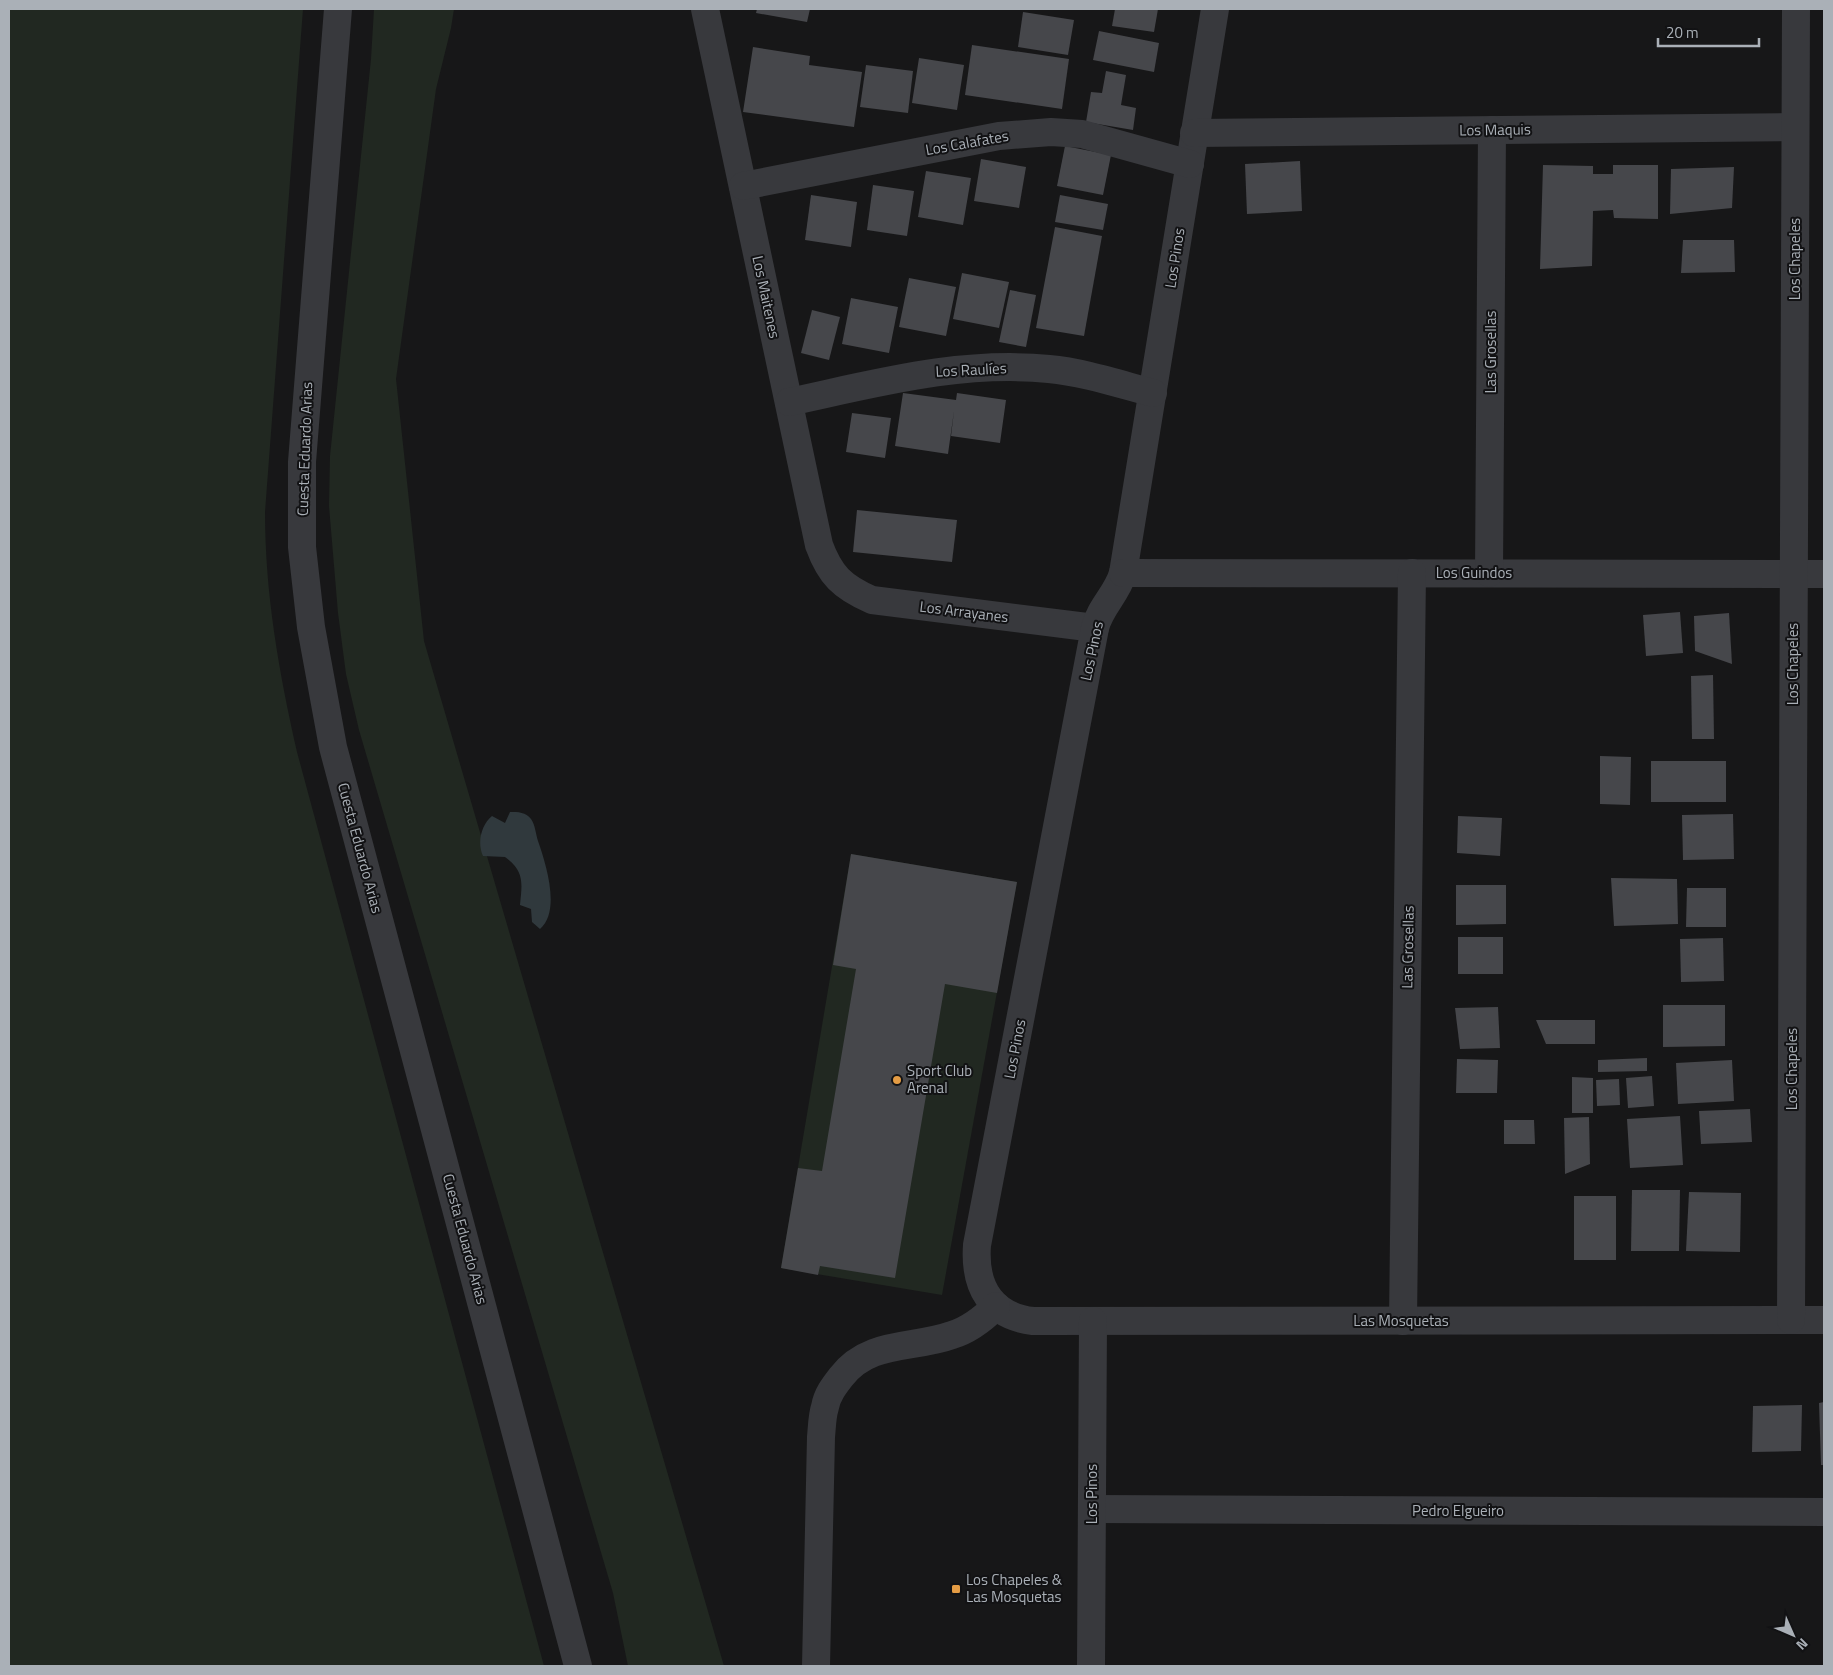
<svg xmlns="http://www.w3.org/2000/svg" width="1833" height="1675" viewBox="0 0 1833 1675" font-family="'Titillium Web',sans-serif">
  <rect width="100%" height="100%" fill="#171718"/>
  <g fill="#212821">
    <path d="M 9,9 L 303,9 L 265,512 C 265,594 279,672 297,752 L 544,1666 L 9,1666 Z"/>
    <path d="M 374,9 L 454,9 L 451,28 L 436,89 L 396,379 L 424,641 L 724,1666 L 628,1666 L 613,1593 L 359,730 L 346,674 L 338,613 L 329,506 L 330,456 L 371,59 Z"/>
    <path d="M 851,854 L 1017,882 L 942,1295 L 781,1268 Z"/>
  </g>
  <path fill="#30393d" d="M 510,812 C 518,812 526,812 531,819 C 535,824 536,835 538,841 C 546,864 561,911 540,929 L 532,922 L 531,909 L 520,905 C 522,884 525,871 505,857 L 483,856 C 477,843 481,825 492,816 L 505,823 Z"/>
  <g fill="#46474b">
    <path d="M 757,9 L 810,9 L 807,22 L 756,13 Z"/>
    <path d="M 1115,9 L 1158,9 L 1154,32 L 1112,26 Z"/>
    <path d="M 1023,12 L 1074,20 L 1068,55 L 1018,47 Z"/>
    <path d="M 1099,31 L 1159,43 L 1154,72 L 1093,60 Z"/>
    <path d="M 972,45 L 1069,59 L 1062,109 L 965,95 Z"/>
    <path d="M 753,47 L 810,56 L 809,65 L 862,72 L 854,127 L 743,112 Z"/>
    <path d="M 919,58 L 964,65 L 957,110 L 912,103 Z"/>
    <path d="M 866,65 L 913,71 L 908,113 L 860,107 Z"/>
    <path d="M 1106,71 L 1126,75 L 1121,105 L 1136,108 L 1133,130 L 1086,122 L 1091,92 L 1102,93 Z"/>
    <path d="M 1065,146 L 1111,155 L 1103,195 L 1057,186 Z"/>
    <path d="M 981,159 L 1026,167 L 1019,208 L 974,201 Z"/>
    <path d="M 1300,161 L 1302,211 L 1247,214 L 1245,164 Z"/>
    <path d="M 1543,165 L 1593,166 L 1593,174 L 1613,174 L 1613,165 L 1658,165 L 1658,219 L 1614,218 L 1613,210 L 1593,211 L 1592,266 L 1540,269 Z"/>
    <path d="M 1734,167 L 1732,208 L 1670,214 L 1671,169 Z"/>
    <path d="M 926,171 L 971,178 L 963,225 L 918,217 Z"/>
    <path d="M 873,185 L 914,191 L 907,236 L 867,230 Z"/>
    <path d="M 811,195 L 857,202 L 851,247 L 805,240 Z"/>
    <path d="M 1060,195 L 1108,204 L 1103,230 L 1055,222 Z"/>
    <path d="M 1055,227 L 1102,236 L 1084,336 L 1036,328 Z"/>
    <path d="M 1683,240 L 1734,240 L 1735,272 L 1681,273 Z"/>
    <path d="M 962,273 L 1009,282 L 999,328 L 953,319 Z"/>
    <path d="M 909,278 L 956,287 L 946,336 L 899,327 Z"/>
    <path d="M 1010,290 L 1036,295 L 1026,347 L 999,342 Z"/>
    <path d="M 851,298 L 898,307 L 889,353 L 842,344 Z"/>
    <path d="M 812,310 L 840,317 L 829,360 L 801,353 Z"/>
    <path d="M 903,393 L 956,400 L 957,393 L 1006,400 L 1000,443 L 951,436 L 954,411 L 948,454 L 895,446 Z"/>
    <path d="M 852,413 L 891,418 L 885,458 L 846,452 Z"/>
    <path d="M 857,510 L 957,520 L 952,562 L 853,552 Z"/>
    <path d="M 1680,612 L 1683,653 L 1646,656 L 1643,615 Z"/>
    <path d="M 1729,613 L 1732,664 L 1695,651 L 1694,616 Z"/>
    <path d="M 1713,675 L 1714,739 L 1692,739 L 1691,676 Z"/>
    <path d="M 1600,756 L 1631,757 L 1630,805 L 1600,804 Z"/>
    <rect x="1651" y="761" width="75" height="41"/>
    <path d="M 1733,814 L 1734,859 L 1683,860 L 1682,815 Z"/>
    <path d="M 1458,816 L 1502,818 L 1500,856 L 1457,853 Z"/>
    <path d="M 851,854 L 1017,882 L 997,993 L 945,984 L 895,1278 L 820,1266 L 818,1275 L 781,1268 L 798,1168 L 822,1171 L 856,969 L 833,965 Z"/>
    <path d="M 1611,878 L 1677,879 L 1678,924 L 1614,926 Z"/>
    <path d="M 1456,885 L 1506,885 L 1506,924 L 1456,925 Z"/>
    <path d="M 1687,888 L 1726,888 L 1726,927 L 1686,927 Z"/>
    <rect x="1458" y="937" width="45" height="37"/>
    <path d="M 1723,938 L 1724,981 L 1681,982 L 1680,939 Z"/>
    <path d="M 1663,1005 L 1725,1005 L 1725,1046 L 1663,1047 Z"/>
    <path d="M 1498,1007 L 1500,1048 L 1460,1049 L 1455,1008 Z"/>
    <path d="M 1536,1020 L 1595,1020 L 1595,1044 L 1546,1044 Z"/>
    <path d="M 1647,1058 L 1647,1071 L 1598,1072 L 1598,1060 Z"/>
    <path d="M 1457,1059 L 1498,1060 L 1497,1093 L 1456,1093 Z"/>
    <path d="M 1732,1060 L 1734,1101 L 1678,1104 L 1676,1063 Z"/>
    <path d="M 1652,1076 L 1654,1106 L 1628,1108 L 1626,1078 Z"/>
    <path d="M 1572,1077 L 1593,1078 L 1593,1113 L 1572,1113 Z"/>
    <path d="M 1619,1079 L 1620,1105 L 1597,1106 L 1596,1080 Z"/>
    <path d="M 1750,1109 L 1752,1142 L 1701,1144 L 1699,1111 Z"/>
    <path d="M 1680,1116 L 1683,1165 L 1630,1168 L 1627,1119 Z"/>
    <path d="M 1589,1117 L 1590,1164 L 1565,1174 L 1564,1118 Z"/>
    <path d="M 1504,1120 L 1534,1120 L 1535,1144 L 1504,1144 Z"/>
    <path d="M 1632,1190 L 1680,1190 L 1679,1251 L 1631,1251 Z"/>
    <path d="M 1689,1192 L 1741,1193 L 1740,1252 L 1686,1251 Z"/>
    <rect x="1574" y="1196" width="42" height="64"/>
    <path d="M 1824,1402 L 1824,1465 L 1821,1465 L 1819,1403 Z"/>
    <path d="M 1802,1405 L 1801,1451 L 1752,1452 L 1753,1406 Z"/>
  </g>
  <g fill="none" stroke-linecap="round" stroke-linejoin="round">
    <g stroke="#38393d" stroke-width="28">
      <path d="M 338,9 L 302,462 L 302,547 L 311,627 L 333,747 L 578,1666"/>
      <path d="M 705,9 L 819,545 C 830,575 842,587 872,600 L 1095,628"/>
      <path d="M 1215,9 L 1123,573 C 1117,594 1100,607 1095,628 L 977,1245 C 974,1286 990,1316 1033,1321 L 1824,1320"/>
      <path d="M 1194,133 L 1795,127"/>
      <path d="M 743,186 L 999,136 L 1051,132 L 1082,134 L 1190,164"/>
      <path d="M 789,402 C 874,384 960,360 1049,369 C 1083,372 1119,384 1153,393"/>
      <path d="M 1123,573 L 1824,574"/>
      <path d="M 1489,573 L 1492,130"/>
      <path d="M 1791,1320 L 1796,9"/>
      <path d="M 1403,1321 L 1412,573"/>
      <path d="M 1092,1509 L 1824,1512"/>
      <path d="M 816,1666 L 821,1437 C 822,1427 822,1416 825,1407 C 827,1395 834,1386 841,1377 C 869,1340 914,1349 952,1335 C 969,1330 983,1319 996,1306"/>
      <path d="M 1091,1666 L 1093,1321"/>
    </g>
  </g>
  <g fill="#e49c44" stroke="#121214" stroke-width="2">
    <circle cx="897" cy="1080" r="5"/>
    <rect x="951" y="1584" width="10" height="10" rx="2.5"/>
  </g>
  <g text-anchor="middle" stroke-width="4" stroke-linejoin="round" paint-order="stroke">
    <g font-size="15" fill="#aab0b7" stroke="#121214">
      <text transform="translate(1495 130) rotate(-1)" y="5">Los Maquis</text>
      <text transform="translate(967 143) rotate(-10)" y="5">Los Calafates</text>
      <text transform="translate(1175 258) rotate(-81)" y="5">Los Pinos</text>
      <text transform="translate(1795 259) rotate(-90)" y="5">Los Chapeles</text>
      <text transform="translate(766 297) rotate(78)" y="5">Los Maitenes</text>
      <text transform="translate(1491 352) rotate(-90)" y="5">Las Grosellas</text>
      <text transform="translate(971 370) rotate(-3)" y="5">Los Raulíes</text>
      <text transform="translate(305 449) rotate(-88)" y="5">Cuesta Eduardo Arias</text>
      <text x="1474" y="578">Los Guindos</text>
      <text transform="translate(964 612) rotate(7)" y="5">Los Arrayanes</text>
      <text transform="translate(1092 651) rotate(-78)" y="5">Los Pinos</text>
      <text transform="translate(1793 664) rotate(-90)" y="5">Los Chapeles</text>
      <text transform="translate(360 848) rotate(75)" y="5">Cuesta Eduardo Arias</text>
      <text transform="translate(1408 947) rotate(-89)" y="5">Las Grosellas</text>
      <text transform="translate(1015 1049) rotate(-79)" y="5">Los Pinos</text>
      <text transform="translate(1792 1069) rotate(-90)" y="5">Los Chapeles</text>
      <text transform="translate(465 1239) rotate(75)" y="5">Cuesta Eduardo Arias</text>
      <text x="1401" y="1326">Las Mosquetas</text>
      <text transform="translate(1092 1494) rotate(-90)" y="5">Los Pinos</text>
      <text x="1458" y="1516">Pedro Elgueiro</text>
    </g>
    <g font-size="15" fill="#aab0b7" stroke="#121214" text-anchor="start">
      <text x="907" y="1076">Sport Club<tspan x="907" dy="17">Arenal</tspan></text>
      <text x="966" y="1585">Los Chapeles &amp;<tspan x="966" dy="17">Las Mosquetas</tspan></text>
    </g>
  </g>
  <rect width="1833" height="1675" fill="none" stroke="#aab0b7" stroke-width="20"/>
  <g transform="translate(1793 1635) rotate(135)" stroke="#121214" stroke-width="4" paint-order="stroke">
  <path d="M0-4L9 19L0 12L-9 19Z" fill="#aab0b7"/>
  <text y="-8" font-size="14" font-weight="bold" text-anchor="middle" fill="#aab0b7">N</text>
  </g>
  <path d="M1658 38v8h101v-8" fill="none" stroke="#aab0b7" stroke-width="2.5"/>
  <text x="1666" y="38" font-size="15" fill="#aab0b7" stroke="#121214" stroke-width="4" paint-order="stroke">20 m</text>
</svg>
